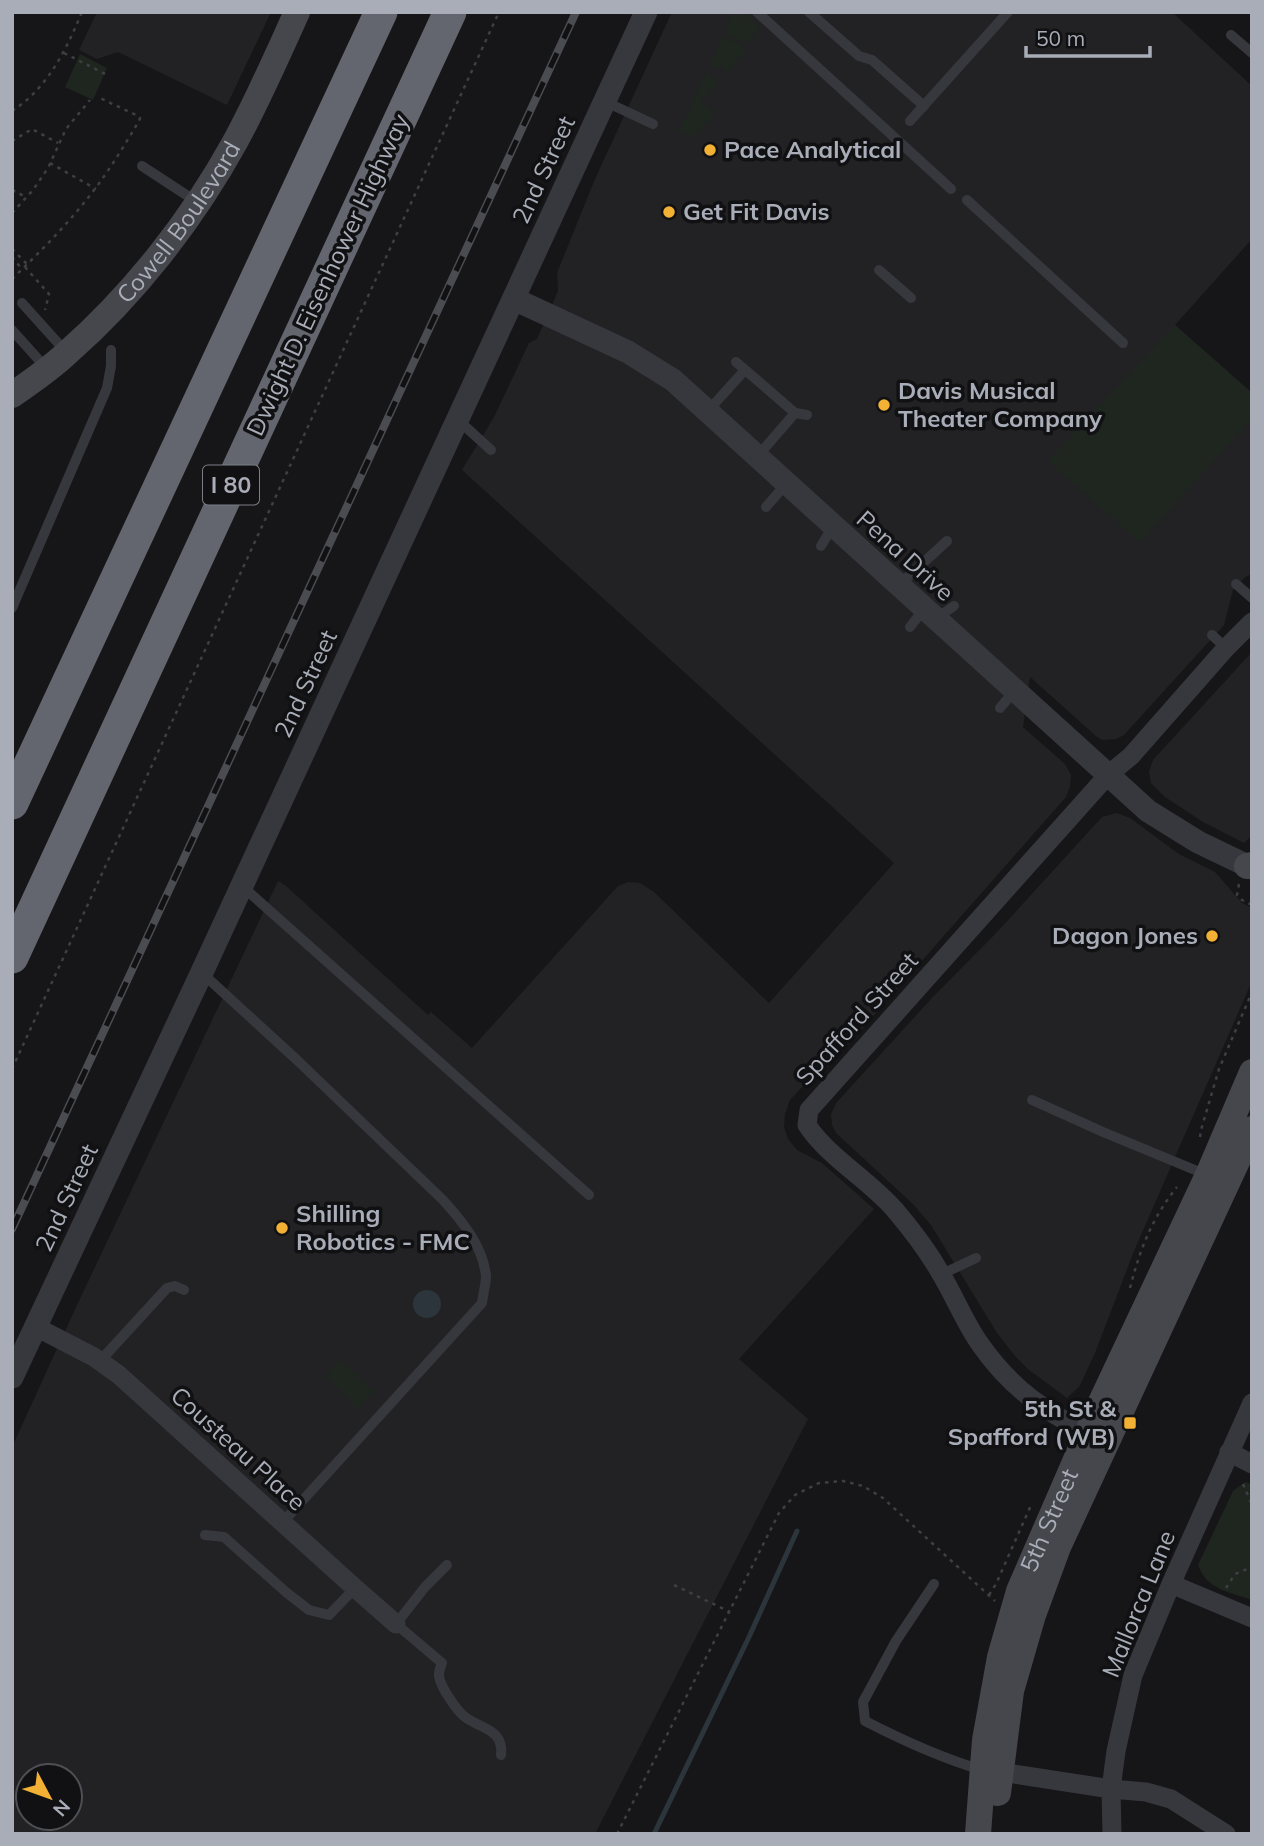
<svg xmlns="http://www.w3.org/2000/svg" width="1264" height="1846" viewBox="0 0 1264 1846" font-family="Mulish,sans-serif">
  <rect width="100%" height="100%" fill="#161618"/>
  <g fill="#222225" fill-rule="evenodd">
    <path d="M 97,12 L 271,12 L 227,105 L 118,52 L 97,59 L 79,50 Z"/>
    <path d="M 672,12 L 1172,12 L 1252,86 L 1252,239 L 1175,325 L 1252,393 L 1252,574 L 1245,577 L 1233,590 L 1224,625 L 1124,735 L 1116,739 L 1102,740 L 1096,736 L 1030,677 L 1023,727 L 1065,764 L 1071,775 L 1070,786 L 1066,797 L 839,1055 L 816,1079 L 801,1088 L 790,1100 L 785,1114 L 784,1127 L 788,1139 L 797,1150 L 822,1163 L 874,1209 L 739,1359 L 808,1419 L 595,1834 L 12,1834 L 12,1447 L 77,1305 L 278,881 L 286,886 L 428,1015 L 431,1012 L 472,1048 L 618,886 L 628,882 L 640,883 L 654,892 L 769,1003 L 894,863 L 462,470 L 494,417 L 529,343 L 537,339 L 558,291 L 557,273 L 595,179 ZM 28,1776 L 70,1776 L 70,1818 L 28,1818 Z"/>
    <path d="M 1252,652 L 1252,837 L 1250,837 L 1244,843 L 1203,822 L 1165,797 L 1151,783 L 1149,772 L 1153,760 Z"/>
    <path d="M 1117,813 L 1130,818 L 1179,854 L 1215,872 L 1242,903 L 1252,908 L 1252,981 L 1134,1251 L 1095,1353 L 1079,1387 L 1067,1398 L 1029,1370 L 1015,1356 L 997,1333 L 931,1225 L 913,1204 L 836,1133 L 832,1125 L 831,1114 L 837,1102 L 932,998 L 999,930 L 1102,817 Z"/>
  </g>
  <g fill="#1e261f">
    <path d="M 733,12 L 743,12 L 760,29 L 747,44 L 724,33 Z"/>
    <path d="M 723,36 L 748,49 L 727,72 L 719,65 L 716,68 L 710,65 Z"/>
    <path d="M 80,54 L 107,68 L 93,100 L 65,87 Z"/>
    <path d="M 707,72 L 718,81 L 701,101 L 715,114 L 695,136 L 693,135 L 691,138 L 679,131 Z"/>
    <path d="M 1175,325 L 1252,393 L 1252,418 L 1140,543 L 1048,461 Z"/>
    <path d="M 340,1360 L 374,1391 L 357,1410 L 348,1401 L 350,1399 L 326,1376 Z"/>
    <path d="M 1245,1482 L 1252,1484 L 1252,1600 C 1230,1592 1207,1590 1198,1565 L 1233,1491 Z"/>
  </g>
  <circle fill="#2c353c" cx="427" cy="1304" r="14"/>
  <g fill="none" stroke-linecap="round" stroke-linejoin="round">
    <path stroke="#2c353c" stroke-width="5" d="M 654,1834 L 749,1637 L 797,1531"/>
    <g stroke="#3d3f44" stroke-width="2.5" stroke-dasharray="3.5 5" stroke-linecap="butt">
      <path d="M 64,53 L 107,75"/>
      <path d="M 12,111 C 48,88 66,50 82,12"/>
      <path d="M 12,141 L 32,129 L 58,143"/>
      <path d="M 50,163 L 96,189"/>
      <path d="M 12,192 L 15,191 L 27,198"/>
      <path d="M 12,213 L 33,190 L 48,168 L 66,129 L 90,100"/>
      <path d="M 12,249 L 27,264"/>
      <path d="M 12,257 L 21,268"/>
      <path d="M 25,267 L 49,294 L 45,310"/>
      <path d="M 12,279 C 41,251 70,222 94,190 C 111,168 125,144 139,121 L 140,118 L 138,116 L 98,97"/>
      <path d="M 1239,884 L 1237,895 L 1242,900 L 1252,905"/>
      <path d="M 12,1069 L 499,12"/>
      <path d="M 1200,1137 L 1201,1130 L 1219,1069 L 1252,992"/>
      <path d="M 1130,1288 C 1140,1249 1152,1218 1177,1187"/>
      <path d="M 1243,1484 L 1252,1505"/>
      <path d="M 674,1585 L 730,1612"/>
      <path d="M 1226,1588 L 1235,1574 L 1252,1567"/>
      <path d="M 989,1595 L 996,1584 L 1032,1503"/>
      <path d="M 617,1834 L 779,1513 L 795,1495 L 819,1483 L 843,1481 L 863,1486 L 883,1498 L 995,1601"/>
    </g>
    <g stroke="#37383d" stroke-width="10">
      <path d="M 757,12 L 951,189"/>
      <path d="M 809,12 L 859,56 L 872,60 L 924,106"/>
      <path d="M 1231,35 L 1252,53"/>
      <path d="M 606,102 L 653,124"/>
      <path d="M 910,121 L 1008,12"/>
      <path d="M 142,166 L 197,202"/>
      <path d="M 967,200 L 1123,343"/>
      <path d="M 879,270 L 911,298"/>
      <path d="M 22,303 L 67,353"/>
      <path d="M 12,330 L 47,369"/>
      <path d="M 736,362 L 795,413 L 807,415"/>
      <path d="M 707,412 L 744,371"/>
      <path d="M 458,420 L 491,450"/>
      <path d="M 757,457 L 795,413"/>
      <path d="M 766,507 L 786,484"/>
      <path d="M 821,546 L 833,526"/>
      <path d="M 1236,584 L 1252,598"/>
      <path d="M 899,585 L 947,541"/>
      <path d="M 12,608 L 107,388 L 111,366 L 111,350"/>
      <path d="M 937,618 L 954,606"/>
      <path d="M 910,627 L 924,609"/>
      <path d="M 1212,635 L 1226,648"/>
      <path d="M 1000,708 L 1015,690"/>
      <path d="M 242,886 L 589,1195"/>
      <path d="M 202,973 L 297,1060 L 443,1200 C 462,1221 483,1246 486,1276 C 486,1284 483,1294 482,1303 L 282,1523"/>
      <path d="M 1032,1100 L 1103,1132 L 1207,1175"/>
      <path d="M 942,1274 L 976,1258"/>
      <path d="M 100,1361 L 167,1288 L 175,1286 L 184,1290"/>
      <path d="M 205,1535 L 224,1537 L 287,1593 L 309,1610 L 329,1615 L 355,1588"/>
      <path d="M 447,1565 L 425,1587 L 396,1624 L 442,1663 C 441,1666 439,1670 439,1674 C 438,1684 457,1711 465,1717 C 481,1729 504,1729 501,1755"/>
      <path d="M 934,1584 L 896,1641 L 863,1702 L 865,1721 C 902,1740 941,1758 982,1770"/>
    </g>
    <g stroke="#37383d" stroke-width="19">
      <path d="M 36,1327 L 94,1357 L 119,1375 L 355,1588 L 396,1624"/>
      <path d="M 1099,1438 C 1049,1415 1012,1390 980,1344 C 965,1323 955,1297 941,1274 C 928,1251 912,1230 895,1210 C 868,1179 829,1158 807,1125 L 809,1110 L 1108,775 L 1131,756 L 1226,648 L 1252,622"/>
      <path d="M 1229,1452 L 1252,1464"/>
      <path d="M 1171,1584 L 1252,1618"/>
      <path d="M 988,1770 L 1111,1789 L 1146,1792 L 1171,1799 L 1226,1834"/>
      <path d="M 1112,1834 L 1111,1789 L 1116,1751 L 1133,1675 L 1171,1584 L 1252,1403"/>
    </g>
    <g stroke="#37383d" stroke-width="23">
      <path d="M 514,299 L 628,352 L 673,380 L 1148,811 L 1198,842 L 1252,868"/>
      <path d="M 12,1377 L 202,972 L 646,12"/>
    </g>
    <g stroke="#45474d" stroke-width="26">
      <path id="s1" d="M 12,395 C 31,382 50,369 67,353 C 134,294 192,220 235,142 C 258,100 277,56 297,12"/>
      <path d="M 1247,866 L 1252,865"/>
      <path d="M 998,1793 L 1011,1691 L 1033,1615 L 1058,1547 L 1252,1129"/>
      <path id="s2" d="M 978,1834 L 985,1740 L 1000,1657 L 1019,1591 L 1101,1402 L 1208,1175 L 1252,1072"/>
    </g>
    <g stroke="#63666e" stroke-width="33">
      <path d="M 12,803 L 381,12"/>
      <path d="M 12,957 L 450,12"/>
    </g>
    <g stroke="#4a4c52" stroke-width="8">
      <path id="rail" d="M 12,1229 L 576,12"/>
    </g>
    <use href="#rail" stroke="#111113" stroke-width="5" stroke-dasharray="16" stroke-linecap="butt"/>
  </g>
  <g fill="#f2b134" stroke="#111113" stroke-width="2.5">
    <circle cx="710" cy="150" r="7"/>
    <circle cx="669" cy="212" r="7"/>
    <circle cx="884" cy="405" r="7"/>
    <circle cx="1212" cy="936" r="7"/>
    <circle cx="282" cy="1228" r="7"/>
    <rect x="1123" y="1416" width="14" height="14" rx="3.5"/>
  </g>
  <g text-anchor="middle" stroke-width="7" stroke-linejoin="round" paint-order="stroke">
    <rect fill="#111113" stroke="#7b7e86" stroke-width="2" x="203" y="465.5" width="56" height="39" rx="5"/>
    <g font-size="23" font-weight="bold" fill="#a8adb8">
      <text x="231" y="493">I 80</text>
    </g>
    <g font-size="24" font-weight="bold" fill="#a8adb8" stroke="#111113" text-anchor="start">
      <text x="724" y="158">Pace Analytical</text>
      <text x="683" y="220">Get Fit Davis</text>
      <text x="898" y="399">Davis Musical<tspan x="898" dy="28">Theater Company</tspan></text>
      <text x="1198" y="944" text-anchor="end">Dagon Jones</text>
      <text x="296" y="1222">Shilling<tspan x="296" dy="28">Robotics - FMC</tspan></text>
      <text x="1116" y="1417" text-anchor="end">5th St &amp;<tspan x="1116" dy="28">Spafford (WB)</tspan></text>
    </g>
    <g font-size="24" fill="#a8adb8" stroke="#111113">
      <text transform="translate(544 170) rotate(-65)" y="8">2nd Street</text>
      <text dy="8" stroke="none"><textPath href="#s1" startOffset="242">Cowell Boulevard</textPath></text>
      <text transform="translate(328 275) rotate(-65)" y="8">Dwight D. Eisenhower Highway</text>
      <text transform="translate(905 556) rotate(42)" y="8">Pena Drive</text>
      <text transform="translate(306 684) rotate(-65)" y="8">2nd Street</text>
      <text transform="translate(857 1019) rotate(-48)" y="8">Spafford Street</text>
      <text transform="translate(67 1198) rotate(-65)" y="8">2nd Street</text>
      <text transform="translate(238 1449) rotate(42)" y="8">Cousteau Place</text>
      <text dy="8" stroke="none"><textPath href="#s2" startOffset="324">5th Street</textPath></text>
      <text transform="translate(1139 1604) rotate(-68)" y="8">Mallorca Lane</text>
    </g>
  </g>
  <rect width="1264" height="1846" fill="none" stroke="#a8adb8" stroke-width="28"/>
  <g transform="translate(49 1797) rotate(131)"><circle r="33" fill="#111113" stroke="#4d4f55" stroke-width="2"/>
  <path d="M0-5L12 26L0 18L-12 26Z" fill="#f2b134"/>
  <text y="-10" font-size="19" font-weight="bold" text-anchor="middle" fill="#a8adb8">N</text>
  </g>
  <path d="M1026 46v10h124v-10" fill="none" stroke="#a8adb8" stroke-width="3.5"/>
  <text x="1036" y="46" font-size="21" fill="#a8adb8" stroke="#111113" stroke-width="5" paint-order="stroke">50 m</text>
</svg>
